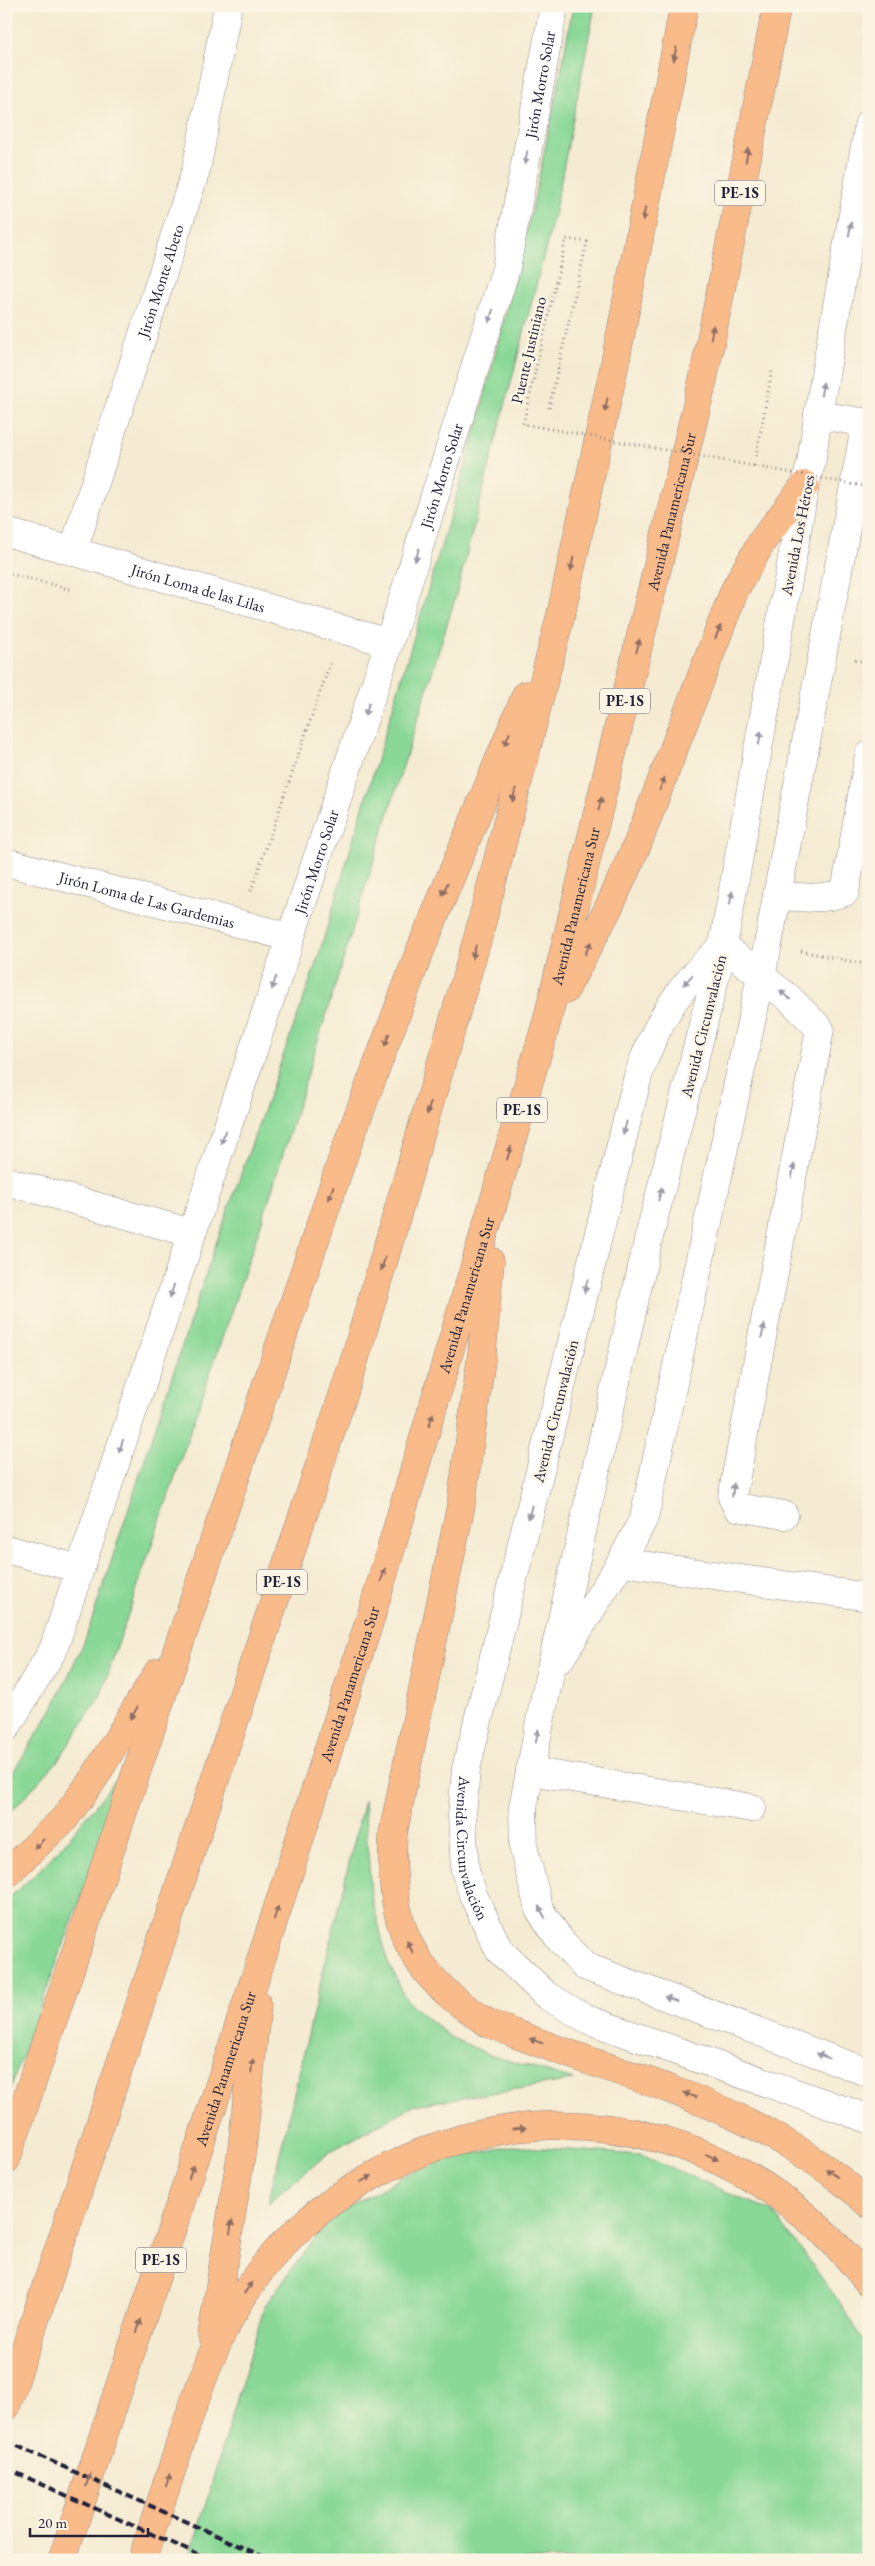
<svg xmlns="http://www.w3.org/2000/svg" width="875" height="2566" viewBox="0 0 875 2566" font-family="'EB Garamond',serif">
  <rect width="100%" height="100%" fill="#fcf5e5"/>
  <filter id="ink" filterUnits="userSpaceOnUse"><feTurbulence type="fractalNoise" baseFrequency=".02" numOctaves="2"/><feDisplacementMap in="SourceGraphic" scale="10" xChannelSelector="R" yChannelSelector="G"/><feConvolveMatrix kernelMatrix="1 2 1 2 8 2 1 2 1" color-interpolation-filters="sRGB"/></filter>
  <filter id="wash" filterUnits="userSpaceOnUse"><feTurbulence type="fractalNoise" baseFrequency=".0096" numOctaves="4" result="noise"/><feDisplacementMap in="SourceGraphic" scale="20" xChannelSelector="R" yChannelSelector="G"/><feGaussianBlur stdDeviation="1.12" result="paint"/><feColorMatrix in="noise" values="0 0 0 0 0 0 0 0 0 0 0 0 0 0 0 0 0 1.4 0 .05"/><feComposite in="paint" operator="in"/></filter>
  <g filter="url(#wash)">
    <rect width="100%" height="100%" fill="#f5ebd2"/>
    <g fill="#89d896" stroke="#567d68">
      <path d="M 573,6 L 595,6 L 554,216 L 456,595 L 265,1212 L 100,1697 L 57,1762 L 6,1817 L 6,1783 L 52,1710 L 86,1638 L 212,1255 L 317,961 L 477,426 L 533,205 L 559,82 Z"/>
      <path d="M 134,1755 L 6,2100 L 6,1900 C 57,1859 95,1806 134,1755 Z"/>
      <path d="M 364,1800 L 371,1895 L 388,1962 L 407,2001 L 450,2037 L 493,2056 L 574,2080 L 415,2105 L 331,2151 L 268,2203 Z"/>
      <path d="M 512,2146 L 641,2155 L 772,2211 L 841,2304 L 869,2349 L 869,2560 L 189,2560 L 265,2305 L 331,2217 L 429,2162 Z"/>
    </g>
  </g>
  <g filter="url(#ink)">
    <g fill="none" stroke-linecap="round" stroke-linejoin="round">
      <g stroke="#8c8686" stroke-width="29">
        <g id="minor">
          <path d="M 869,123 L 818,415 L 811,464 L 805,485 L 723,946 L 648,1241 L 549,1677 L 523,1807 L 524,1850 L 539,1909 L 560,1940 L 584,1966 L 869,2073"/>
          <path d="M 818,415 L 869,423"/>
          <path id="s1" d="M 6,532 L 389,643"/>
          <path id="s2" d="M 73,551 L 196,170 L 228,6"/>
          <path id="s3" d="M 6,862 L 289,937"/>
          <path d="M 777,895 C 801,898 822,900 845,892 L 869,755"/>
          <path id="s4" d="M 723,946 C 679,985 656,1022 638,1076 L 466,1769 L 462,1816 L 465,1870 L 474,1897 L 499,1950 L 547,1996 L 589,2020 L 869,2119"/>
          <path d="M 723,946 L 790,999 L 820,1029 L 732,1497 L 737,1507 L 784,1515"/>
          <path d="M 6,1181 L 191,1233"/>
          <path d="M 6,1549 L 80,1569"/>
          <path d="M 621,1562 L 869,1597"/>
          <path d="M 560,1659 L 621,1562 L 644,1518 L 768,944 L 866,422"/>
          <path id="s5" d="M 6,1728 L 53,1650 L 389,643 L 506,268 L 554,6"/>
          <path d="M 530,1771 L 752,1808"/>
        </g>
      </g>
      <g stroke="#8c8686" stroke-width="29">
        <g id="highway">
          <path d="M 565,990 L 609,907 L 637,845 L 735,589 L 763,540 L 805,485"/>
          <path d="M 490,1261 L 482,1353 L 461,1505 L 393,1833 C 389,1926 408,1973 488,2023 C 624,2080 756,2100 869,2204"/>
          <path d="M 6,1874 L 65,1818 L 94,1778 L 158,1672"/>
          <path d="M 6,2160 L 345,1151 L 418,956 L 526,695"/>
          <path d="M 212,2335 L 242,2149 L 257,2004"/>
          <path d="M 6,2407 L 353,1365 L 478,937 L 561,614 L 616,358 L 684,6"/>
          <path id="s6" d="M 62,2560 L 261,1960 L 372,1613 L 547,1021 L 703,380 L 777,6"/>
          <path d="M 142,2560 C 155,2519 169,2479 182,2438 C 204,2372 223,2315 269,2260 C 307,2215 354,2182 408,2158 C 576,2084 759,2140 869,2283"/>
        </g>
      </g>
      <g stroke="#8c8686" stroke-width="3" stroke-dasharray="1 4" stroke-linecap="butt">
        <path d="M 754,466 L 772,371"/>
        <path d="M 6,573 L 73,590"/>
        <path d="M 855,660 L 869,662"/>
        <path d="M 251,891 L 331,661"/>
        <path d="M 801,951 L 869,965"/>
      </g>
      <use href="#minor" stroke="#fff" stroke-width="28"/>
      <use href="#highway" stroke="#fabb8b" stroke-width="28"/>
      <g stroke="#22223b" stroke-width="4" stroke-dasharray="8 4" stroke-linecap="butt">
        <path d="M 6,2441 L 271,2560"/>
        <path d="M 6,2468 L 209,2560"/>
      </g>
      <path stroke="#8c8686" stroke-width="3" stroke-dasharray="1 4" stroke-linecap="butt" d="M 549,408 L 587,242 L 566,239 L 523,424 L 869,487"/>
    </g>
    <defs><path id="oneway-solid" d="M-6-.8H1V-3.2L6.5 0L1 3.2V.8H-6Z" transform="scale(1.25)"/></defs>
    <g fill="#8e6e63">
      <use href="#oneway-solid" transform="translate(675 54) rotate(101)"/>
      <use href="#oneway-solid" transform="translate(747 155) rotate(-79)"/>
      <use href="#oneway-solid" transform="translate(644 214) rotate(101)"/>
      <use href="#oneway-solid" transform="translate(712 332) rotate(-79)"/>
      <use href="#oneway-solid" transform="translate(606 405) rotate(102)"/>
      <use href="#oneway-solid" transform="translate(572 564) rotate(102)"/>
      <use href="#oneway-solid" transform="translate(718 632) rotate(-68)"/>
      <use href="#oneway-solid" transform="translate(638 646) rotate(-76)"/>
      <use href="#oneway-solid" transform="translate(507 739) rotate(113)"/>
      <use href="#oneway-solid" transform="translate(662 784) rotate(-69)"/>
      <use href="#oneway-solid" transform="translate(514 795) rotate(104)"/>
      <use href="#oneway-solid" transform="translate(600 804) rotate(-76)"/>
      <use href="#oneway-solid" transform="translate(445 889) rotate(112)"/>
      <use href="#oneway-solid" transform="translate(588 948) rotate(-63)"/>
      <use href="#oneway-solid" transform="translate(474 952) rotate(106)"/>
      <use href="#oneway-solid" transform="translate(387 1040) rotate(110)"/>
      <use href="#oneway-solid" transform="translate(429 1108) rotate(106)"/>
      <use href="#oneway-solid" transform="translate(509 1153) rotate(-74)"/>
      <use href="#oneway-solid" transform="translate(331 1193) rotate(109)"/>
      <use href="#oneway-solid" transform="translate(383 1264) rotate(107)"/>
      <use href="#oneway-solid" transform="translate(431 1420) rotate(-73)"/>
      <use href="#oneway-solid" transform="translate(383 1575) rotate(-73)"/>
      <use href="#oneway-solid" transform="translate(134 1713) rotate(121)"/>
      <use href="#oneway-solid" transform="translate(39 1844) rotate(135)"/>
      <use href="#oneway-solid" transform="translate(276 1913) rotate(-72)"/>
      <use href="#oneway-solid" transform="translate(410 1947) rotate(-116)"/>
      <use href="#oneway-solid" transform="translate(536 2041) rotate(-161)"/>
      <use href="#oneway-solid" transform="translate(252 2066) rotate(-83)"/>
      <use href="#oneway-solid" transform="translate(690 2095) rotate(-160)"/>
      <use href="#oneway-solid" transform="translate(519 2128) rotate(-6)"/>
      <use href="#oneway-solid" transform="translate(712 2157) rotate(26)"/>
      <use href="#oneway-solid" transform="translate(191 2172) rotate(-72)"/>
      <use href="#oneway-solid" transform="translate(832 2173) rotate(-143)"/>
      <use href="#oneway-solid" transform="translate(366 2179) rotate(-29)"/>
      <use href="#oneway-solid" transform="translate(231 2227) rotate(-82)"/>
      <use href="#oneway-solid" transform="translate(248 2288) rotate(-55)"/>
      <use href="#oneway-solid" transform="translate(139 2326) rotate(-72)"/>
      <use href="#oneway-solid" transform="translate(88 2480) rotate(-72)"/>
      <use href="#oneway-solid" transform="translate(168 2480) rotate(-72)"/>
    </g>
    <g fill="#9c9ca7">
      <use href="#oneway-solid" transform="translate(526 158) rotate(100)"/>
      <use href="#oneway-solid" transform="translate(850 229) rotate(-80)"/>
      <use href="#oneway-solid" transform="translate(491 316) rotate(107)"/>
      <use href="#oneway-solid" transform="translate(822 389) rotate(-80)"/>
      <use href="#oneway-solid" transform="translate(417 555) rotate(107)"/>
      <use href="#oneway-solid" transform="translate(367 709) rotate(109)"/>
      <use href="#oneway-solid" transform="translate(760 738) rotate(-80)"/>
      <use href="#oneway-solid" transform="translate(731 898) rotate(-80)"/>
      <use href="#oneway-solid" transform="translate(688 980) rotate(132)"/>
      <use href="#oneway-solid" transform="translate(274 983) rotate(108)"/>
      <use href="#oneway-solid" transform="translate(785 995) rotate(-140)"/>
      <use href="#oneway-solid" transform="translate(625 1128) rotate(104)"/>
      <use href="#oneway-solid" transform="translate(223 1137) rotate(108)"/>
      <use href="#oneway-solid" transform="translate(793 1171) rotate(-79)"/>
      <use href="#oneway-solid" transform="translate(660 1194) rotate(-76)"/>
      <use href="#oneway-solid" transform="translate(586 1286) rotate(104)"/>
      <use href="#oneway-solid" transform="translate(172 1291) rotate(108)"/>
      <use href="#oneway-solid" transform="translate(763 1331) rotate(-79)"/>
      <use href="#oneway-solid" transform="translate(121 1446) rotate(108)"/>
      <use href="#oneway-solid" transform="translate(733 1490) rotate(-83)"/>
      <use href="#oneway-solid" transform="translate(530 1512) rotate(104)"/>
      <use href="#oneway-solid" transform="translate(537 1736) rotate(-79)"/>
      <use href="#oneway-solid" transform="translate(542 1912) rotate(-119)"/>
      <use href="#oneway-solid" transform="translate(671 1999) rotate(-159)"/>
      <use href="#oneway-solid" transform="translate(823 2056) rotate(-159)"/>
    </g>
  </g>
  <g text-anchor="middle" stroke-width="5" stroke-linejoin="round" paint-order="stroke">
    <g fill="#fcf5e5" stroke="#63616e" stroke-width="1">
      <rect x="715" y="180.5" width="50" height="25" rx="4"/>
      <rect x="600" y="688.5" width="50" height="25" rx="4"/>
      <rect x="497" y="1097.5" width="50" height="25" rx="4"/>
      <rect x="257" y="1569.5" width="50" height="25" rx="4"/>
      <rect x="136" y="2247.5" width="50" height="25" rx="4"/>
    </g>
    <g font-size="15" font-weight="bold" fill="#22223b">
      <text x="740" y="198">PE-1S</text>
      <text x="625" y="706">PE-1S</text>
      <text x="522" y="1115">PE-1S</text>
      <text x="282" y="1587">PE-1S</text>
      <text x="161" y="2265">PE-1S</text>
    </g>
    <g font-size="16" fill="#22223b" stroke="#fcf5e5">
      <text dy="6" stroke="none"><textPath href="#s5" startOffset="1732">Jirón Morro Solar</textPath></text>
      <text dy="6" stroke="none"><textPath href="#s2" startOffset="284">Jirón Monte Abeto</textPath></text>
      <text transform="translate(528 350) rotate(-77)" y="6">Puente Justiniano</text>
      <text dy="6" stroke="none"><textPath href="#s5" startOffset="1328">Jirón Morro Solar</textPath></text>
      <text dy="6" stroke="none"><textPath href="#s6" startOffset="2138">Avenida Panamericana Sur</textPath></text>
      <text transform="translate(797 535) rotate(-79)" y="6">Avenida Los Héroes</text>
      <text dy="6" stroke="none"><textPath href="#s1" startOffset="200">Jirón Loma de las Lilas</textPath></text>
      <text dy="6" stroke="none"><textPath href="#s5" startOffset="922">Jirón Morro Solar</textPath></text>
      <text dy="6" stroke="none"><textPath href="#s3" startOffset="146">Jirón Loma de Las Gardemias</textPath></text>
      <text dy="6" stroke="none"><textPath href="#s6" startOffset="1732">Avenida Panamericana Sur</textPath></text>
      <text transform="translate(703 1026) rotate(-76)" y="6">Avenida Circunvalación</text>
      <text dy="6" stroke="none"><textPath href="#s6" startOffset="1328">Avenida Panamericana Sur</textPath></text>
      <text transform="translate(555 1411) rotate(-76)" y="6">Avenida Circunvalación</text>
      <text dy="6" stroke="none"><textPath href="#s6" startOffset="922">Avenida Panamericana Sur</textPath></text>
      <text dy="6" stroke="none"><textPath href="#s4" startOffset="952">Avenida Circunvalación</textPath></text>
      <text dy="6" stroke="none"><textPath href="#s6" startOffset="518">Avenida Panamericana Sur</textPath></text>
    </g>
  </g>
  <rect width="875" height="2566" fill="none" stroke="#fcf5e5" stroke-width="25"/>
  <path d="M30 2528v8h118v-8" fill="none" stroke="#22223b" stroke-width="2.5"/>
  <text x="38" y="2528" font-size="15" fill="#22223b" stroke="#fcf5e5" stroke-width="4" paint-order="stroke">20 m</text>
</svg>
